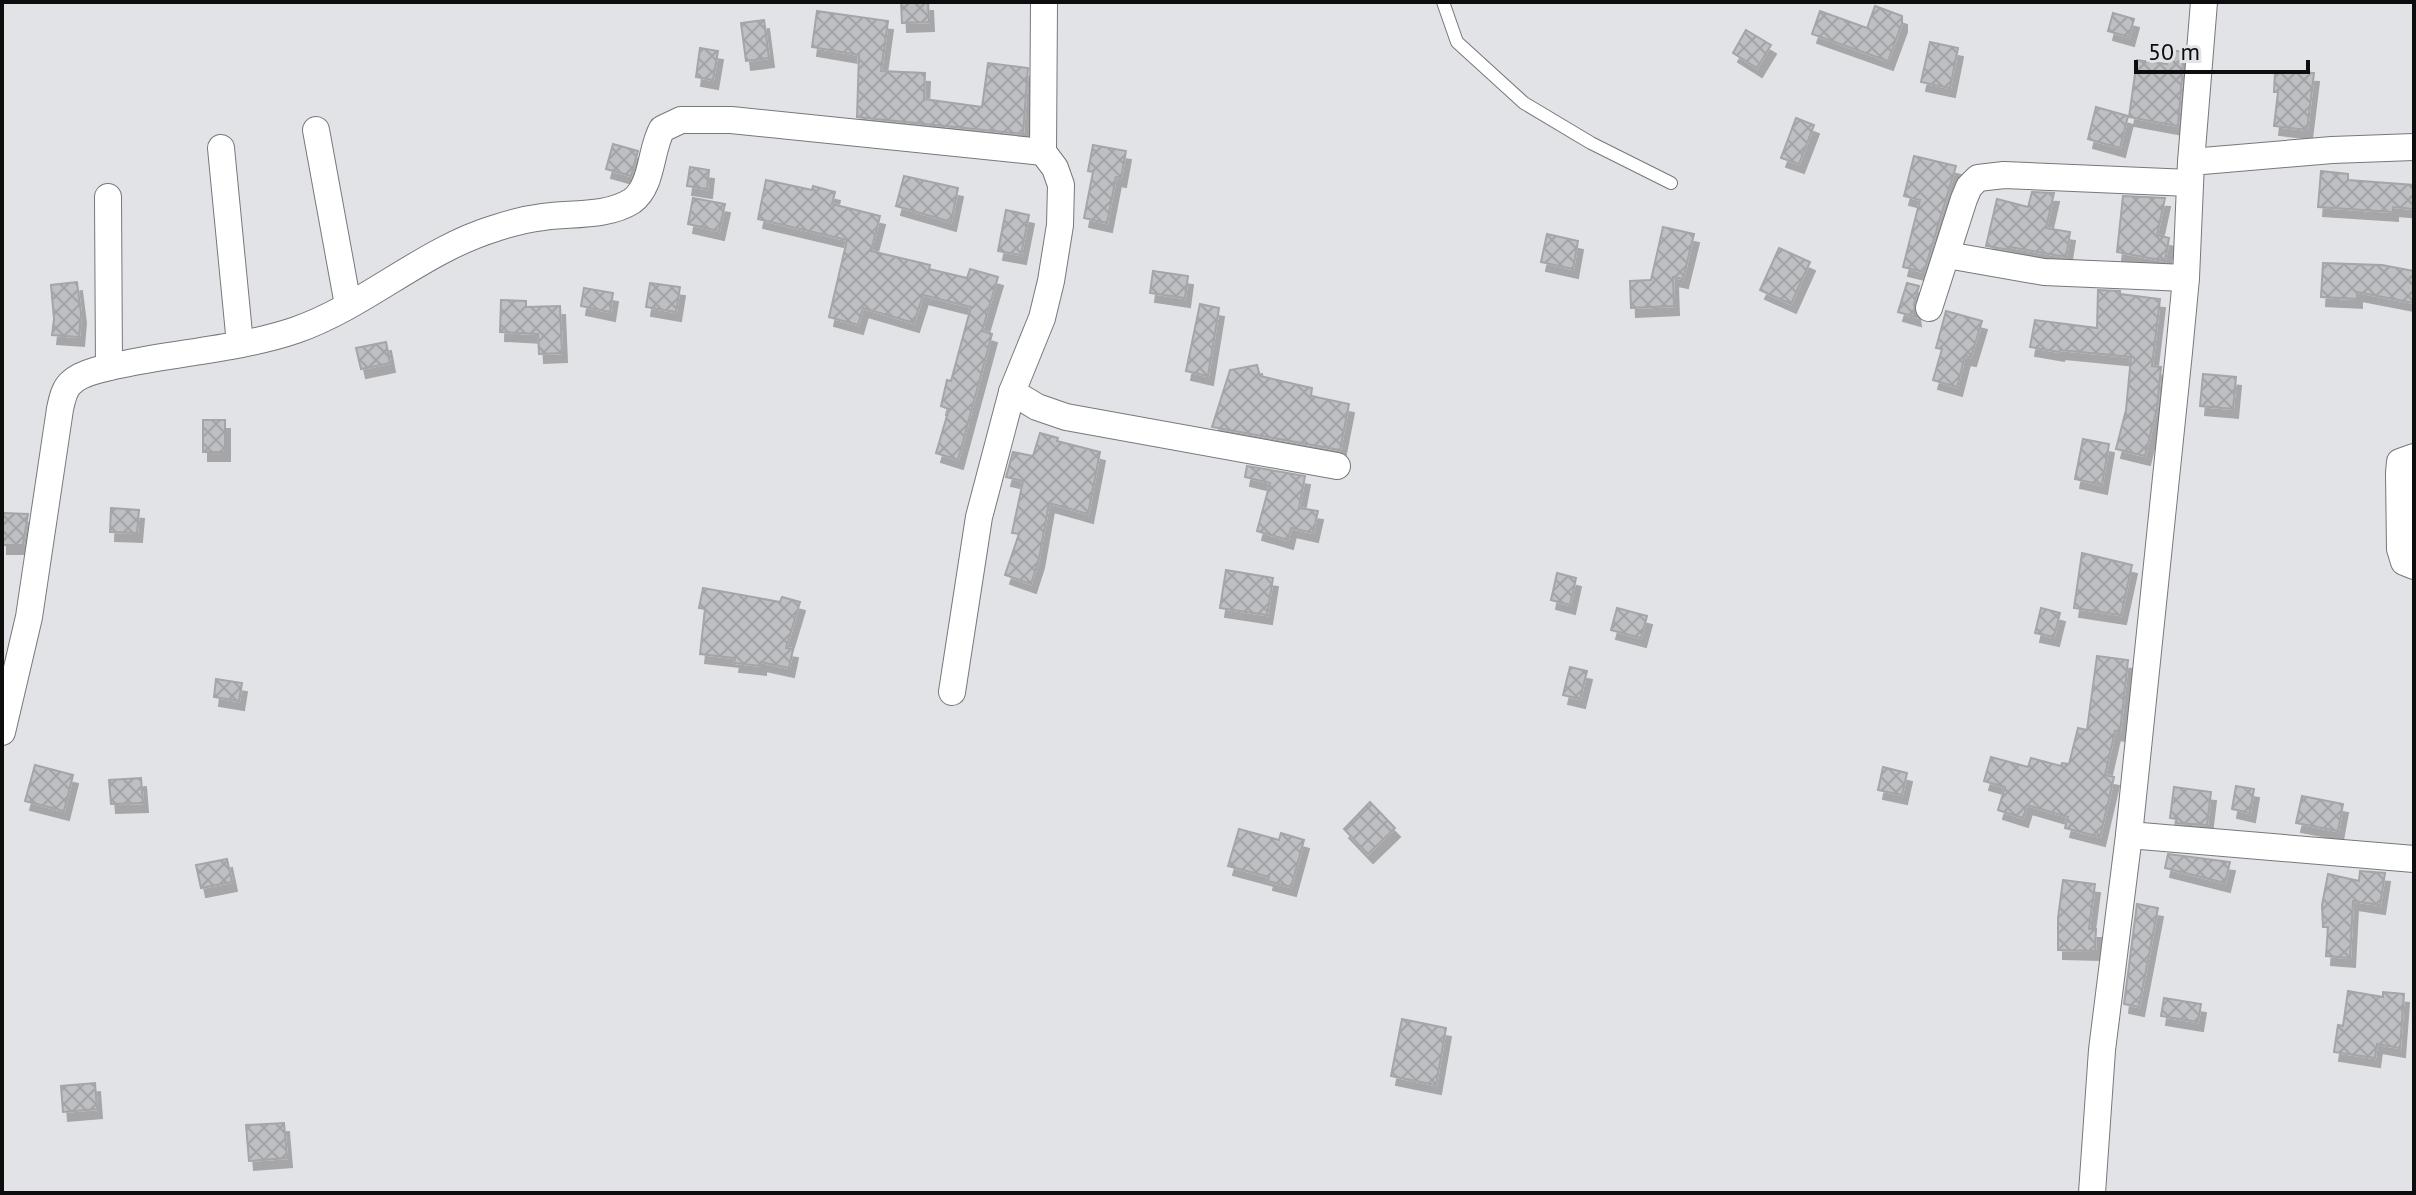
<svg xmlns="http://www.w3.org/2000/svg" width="2416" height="1195" viewBox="0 0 2416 1195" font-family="'PT Sans',sans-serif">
  <defs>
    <pattern id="building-cross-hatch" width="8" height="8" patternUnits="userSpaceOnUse" patternTransform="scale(2)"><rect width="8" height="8" fill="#bebfc2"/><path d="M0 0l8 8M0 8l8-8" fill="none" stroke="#a2a3a6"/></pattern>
    <filter id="shadow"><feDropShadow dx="5" dy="9" stdDeviation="0" flood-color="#0004"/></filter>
  </defs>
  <rect width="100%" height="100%" fill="#e2e3e6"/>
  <g fill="url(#building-cross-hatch)" stroke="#a4a5a8" stroke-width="2" filter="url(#shadow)">
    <path d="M 901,2 L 928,2 L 929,22 L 902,23 Z"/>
    <path d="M 1875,6 L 1902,16 L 1902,23 L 1888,61 L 1812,34 L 1820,11 L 1867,28 Z"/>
    <path d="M 817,11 L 888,21 L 881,71 L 925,73 L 924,99 L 982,107 L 988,63 L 1028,68 L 1023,134 L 857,117 L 859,55 L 812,47 Z"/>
    <path d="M 2113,13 L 2134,19 L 2129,37 L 2108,31 Z"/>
    <path d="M 764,20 L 769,58 L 746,61 L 741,23 Z"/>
    <path d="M 1746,30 L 1771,45 L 1757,68 L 1733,53 Z"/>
    <path d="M 1930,42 L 1958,48 L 1950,88 L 1921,82 Z"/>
    <path d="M 700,48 L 718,51 L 713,80 L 696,77 Z"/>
    <path d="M 2170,50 L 2184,52 L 2178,126 L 2129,117 L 2137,60 L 2167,64 Z"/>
    <path d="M 2275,71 L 2314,73 L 2307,130 L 2274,126 L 2278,92 L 2274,92 Z"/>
    <path d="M 2096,107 L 2128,116 L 2120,148 L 2088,139 Z"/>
    <path d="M 1796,118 L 1814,125 L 1799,164 L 1781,158 Z"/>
    <path d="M 613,144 L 638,151 L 631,176 L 606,169 Z"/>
    <path d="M 1093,145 L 1126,151 L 1121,178 L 1116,177 L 1107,223 L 1084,218 L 1093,172 L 1088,171 Z"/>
    <path d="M 1914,156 L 1956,166 L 1924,272 L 1903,267 L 1920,200 L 1904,196 Z"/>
    <path d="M 690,167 L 709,170 L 707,189 L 687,186 Z"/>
    <path d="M 2321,171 L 2348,174 L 2348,180 L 2414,185 L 2414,209 L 2393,207 L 2393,212 L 2318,207 Z"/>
    <path d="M 904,176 L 958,188 L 951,222 L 896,206 Z"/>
    <path d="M 766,180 L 812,190 L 813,186 L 835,192 L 832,204 L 880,216 L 871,251 L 930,265 L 929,269 L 967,278 L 970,269 L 998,277 L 982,331 L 992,334 L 958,460 L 936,453 L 949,409 L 941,406 L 947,380 L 951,381 L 971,307 L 923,295 L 914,323 L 863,308 L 858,325 L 829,317 L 847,240 L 758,219 Z"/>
    <path d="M 2032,192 L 2054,193 L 2046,228 L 2070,232 L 2066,257 L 2010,247 L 2010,250 L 1986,246 L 1997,199 L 2028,207 Z"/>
    <path d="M 2123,196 L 2165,198 L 2157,235 L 2169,238 L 2165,261 L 2117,252 Z"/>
    <path d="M 693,198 L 725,204 L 719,231 L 688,224 Z"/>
    <path d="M 1006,210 L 1029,215 L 1021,255 L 998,251 Z"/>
    <path d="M 1663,227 L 1694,234 L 1683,279 L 1673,277 L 1674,306 L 1631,308 L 1630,281 L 1651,280 Z"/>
    <path d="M 1547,234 L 1578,241 L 1573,269 L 1541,262 Z"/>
    <path d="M 1779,248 L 1810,262 L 1791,304 L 1760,290 Z"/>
    <path d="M 2323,263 L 2382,265 L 2414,271 L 2414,303 L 2357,292 L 2357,299 L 2321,297 Z"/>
    <path d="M 1153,271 L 1188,276 L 1185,298 L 1150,293 Z"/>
    <path d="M 77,282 L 81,314 L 79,337 L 52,335 L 54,319 L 51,285 Z"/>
    <path d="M 650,283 L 680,287 L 676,312 L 646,307 Z"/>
    <path d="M 1907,283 L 1919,286 L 1914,304 L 1916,317 L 1898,312 Z"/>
    <path d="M 584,288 L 613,293 L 610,312 L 581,306 Z"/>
    <path d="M 2098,290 L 2120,291 L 2120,294 L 2160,299 L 2152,366 L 2161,367 L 2157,408 L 2145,456 L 2116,449 L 2126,410 L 2131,357 L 2060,350 L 2059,352 L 2030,347 L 2035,320 L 2097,328 Z"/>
    <path d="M 501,300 L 526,301 L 526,307 L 560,306 L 562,353 L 539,354 L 538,334 L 500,332 Z"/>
    <path d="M 1200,304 L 1219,308 L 1208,376 L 1186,371 Z"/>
    <path d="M 1946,311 L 1982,321 L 1971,357 L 1965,356 L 1957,387 L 1933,380 L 1942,349 L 1936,348 Z"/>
    <path d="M 386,342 L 390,363 L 361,369 L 356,348 Z"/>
    <path d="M 1257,365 L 1260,376 L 1312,388 L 1311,396 L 1349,404 L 1340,450 L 1212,427 L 1230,370 Z"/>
    <path d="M 2203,374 L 2236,377 L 2233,409 L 2200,406 Z"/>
    <rect x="203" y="420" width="22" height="32"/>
    <path d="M 1040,433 L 1058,438 L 1057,441 L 1100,452 L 1088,514 L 1049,503 L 1039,559 L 1031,584 L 1005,575 L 1019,534 L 1012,533 L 1023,481 L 1006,477 L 1013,452 L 1033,456 Z"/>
    <path d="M 2083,439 L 2109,444 L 2102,485 L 2075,479 Z"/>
    <path d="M 1247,466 L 1305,476 L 1299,508 L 1318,511 L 1313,533 L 1291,528 L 1288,540 L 1257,531 L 1270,483 L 1245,477 Z"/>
    <path d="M 111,508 L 139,510 L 137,533 L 110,532 Z"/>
    <path d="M 2,513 L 28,514 L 23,545 L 2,545 Z"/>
    <path d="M 2082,553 L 2132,565 L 2121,615 L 2074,608 Z"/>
    <path d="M 1226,570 L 1273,578 L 1267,615 L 1220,608 Z"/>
    <path d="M 1557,573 L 1576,578 L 1570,605 L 1551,600 Z"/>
    <path d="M 703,588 L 780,602 L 782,597 L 800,602 L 786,648 L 793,649 L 789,668 L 761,662 L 761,666 L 734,663 L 735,658 L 700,654 L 705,609 L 699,608 Z"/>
    <path d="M 1617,608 L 1647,616 L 1641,638 L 1611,630 Z"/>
    <path d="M 2041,608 L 2060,613 L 2054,637 L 2035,633 Z"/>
    <path d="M 2097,656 L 2128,660 L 2120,732 L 2115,731 L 2105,775 L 2114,777 L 2100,837 L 2065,828 L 2068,817 L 2027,805 L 2023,818 L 1998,810 L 2005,787 L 1984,781 L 1991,757 L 2028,767 L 2031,758 L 2061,766 L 2062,763 L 2069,764 L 2078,728 L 2087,730 Z"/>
    <path d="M 1570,667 L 1587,671 L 1580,699 L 1563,695 Z"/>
    <path d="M 216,679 L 242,683 L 239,701 L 214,697 Z"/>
    <path d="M 35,765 L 73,775 L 64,811 L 25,801 Z"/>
    <path d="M 1883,767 L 1907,773 L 1902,795 L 1878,790 Z"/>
    <path d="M 141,778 L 143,803 L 111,804 L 109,780 Z"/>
    <path d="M 2236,786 L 2254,789 L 2250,813 L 2232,809 Z"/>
    <path d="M 2174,787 L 2211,792 L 2207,825 L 2176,823 L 2177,819 L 2170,818 Z"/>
    <path d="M 2302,796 L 2343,804 L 2338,831 L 2296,823 Z"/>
    <path d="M 1370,802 L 1395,828 L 1368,854 L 1344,829 Z"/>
    <path d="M 1239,829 L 1279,840 L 1281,833 L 1304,840 L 1291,887 L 1268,881 L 1269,877 L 1228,866 Z"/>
    <path d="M 2168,854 L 2230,862 L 2225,883 L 2165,868 Z"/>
    <path d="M 227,859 L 232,882 L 201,888 L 196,865 Z"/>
    <path d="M 2360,871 L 2385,873 L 2380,905 L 2353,901 L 2350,958 L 2326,956 L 2328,927 L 2323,927 L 2322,905 L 2328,874 L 2359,881 Z"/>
    <path d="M 2063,880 L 2095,884 L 2089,929 L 2096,929 L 2095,951 L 2058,950 L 2058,918 Z"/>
    <path d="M 2137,904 L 2158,908 L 2139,1007 L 2124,1004 Z"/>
    <path d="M 2348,991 L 2383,997 L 2383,992 L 2404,994 L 2400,1048 L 2377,1044 L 2375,1058 L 2334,1052 L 2338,1025 L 2343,1026 Z"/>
    <path d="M 2164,998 L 2201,1004 L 2198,1022 L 2161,1016 Z"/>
    <path d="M 1402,1019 L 1446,1028 L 1436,1085 L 1391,1076 Z"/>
    <path d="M 95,1083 L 97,1109 L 63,1112 L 61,1086 Z"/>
    <path d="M 284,1123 L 287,1158 L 249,1161 L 246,1125 Z"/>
  </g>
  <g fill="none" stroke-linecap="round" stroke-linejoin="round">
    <g stroke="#77787b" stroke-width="14">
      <path id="service" d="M 1443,2 L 1457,42 L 1524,103 L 1591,143 L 1671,183"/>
    </g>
    <g stroke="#77787b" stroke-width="28">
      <g id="minor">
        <path d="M 316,130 L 348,305"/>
        <path d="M 221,148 L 240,344"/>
        <path d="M 2191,162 L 2204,2"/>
        <path d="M 108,197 L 109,367"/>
        <path d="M 1947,255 L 2044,272 L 2186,278"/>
        <path d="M 1929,308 L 1964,199 L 1969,187 L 1978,178 L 2004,175 L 2190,183"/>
        <path d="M 1012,392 L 1037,407 L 1066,417 L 1337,466"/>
        <path d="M 2414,457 L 2400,462 L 2399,473 L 2400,549 L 2404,562 L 2414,566"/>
        <path d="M 952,692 L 979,517 L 1012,392 L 1042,318 L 1051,281 L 1060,225 L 1061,185 L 1055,168 L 1043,152 L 1044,2"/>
        <path d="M 2,732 L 29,617 L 60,409 C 62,400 64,388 72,382 C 83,371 114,366 129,363 C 184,352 243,348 296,330 C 367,305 423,250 496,228 C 511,223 527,219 543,217 C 571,213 607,217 632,201 C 653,186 650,150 662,129 L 681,120 L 731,120 L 1043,152"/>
        <path d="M 2129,835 L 2414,859"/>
        <path d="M 2092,1193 L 2102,1050 L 2129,835 L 2179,352 L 2186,278 L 2191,162 L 2332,150 L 2414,147"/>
      </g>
    </g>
    <use href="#service" stroke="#fff" stroke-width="12"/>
    <use href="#minor" stroke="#fff" stroke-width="26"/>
  </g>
  <rect width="2416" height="1195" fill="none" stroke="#0d0d0e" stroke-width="8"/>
  <path d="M2136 60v12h172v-12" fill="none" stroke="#0d0d0e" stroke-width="4"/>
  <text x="2148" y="60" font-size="24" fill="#0d0d0e" stroke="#e2e3e6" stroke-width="6" paint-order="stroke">50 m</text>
</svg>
